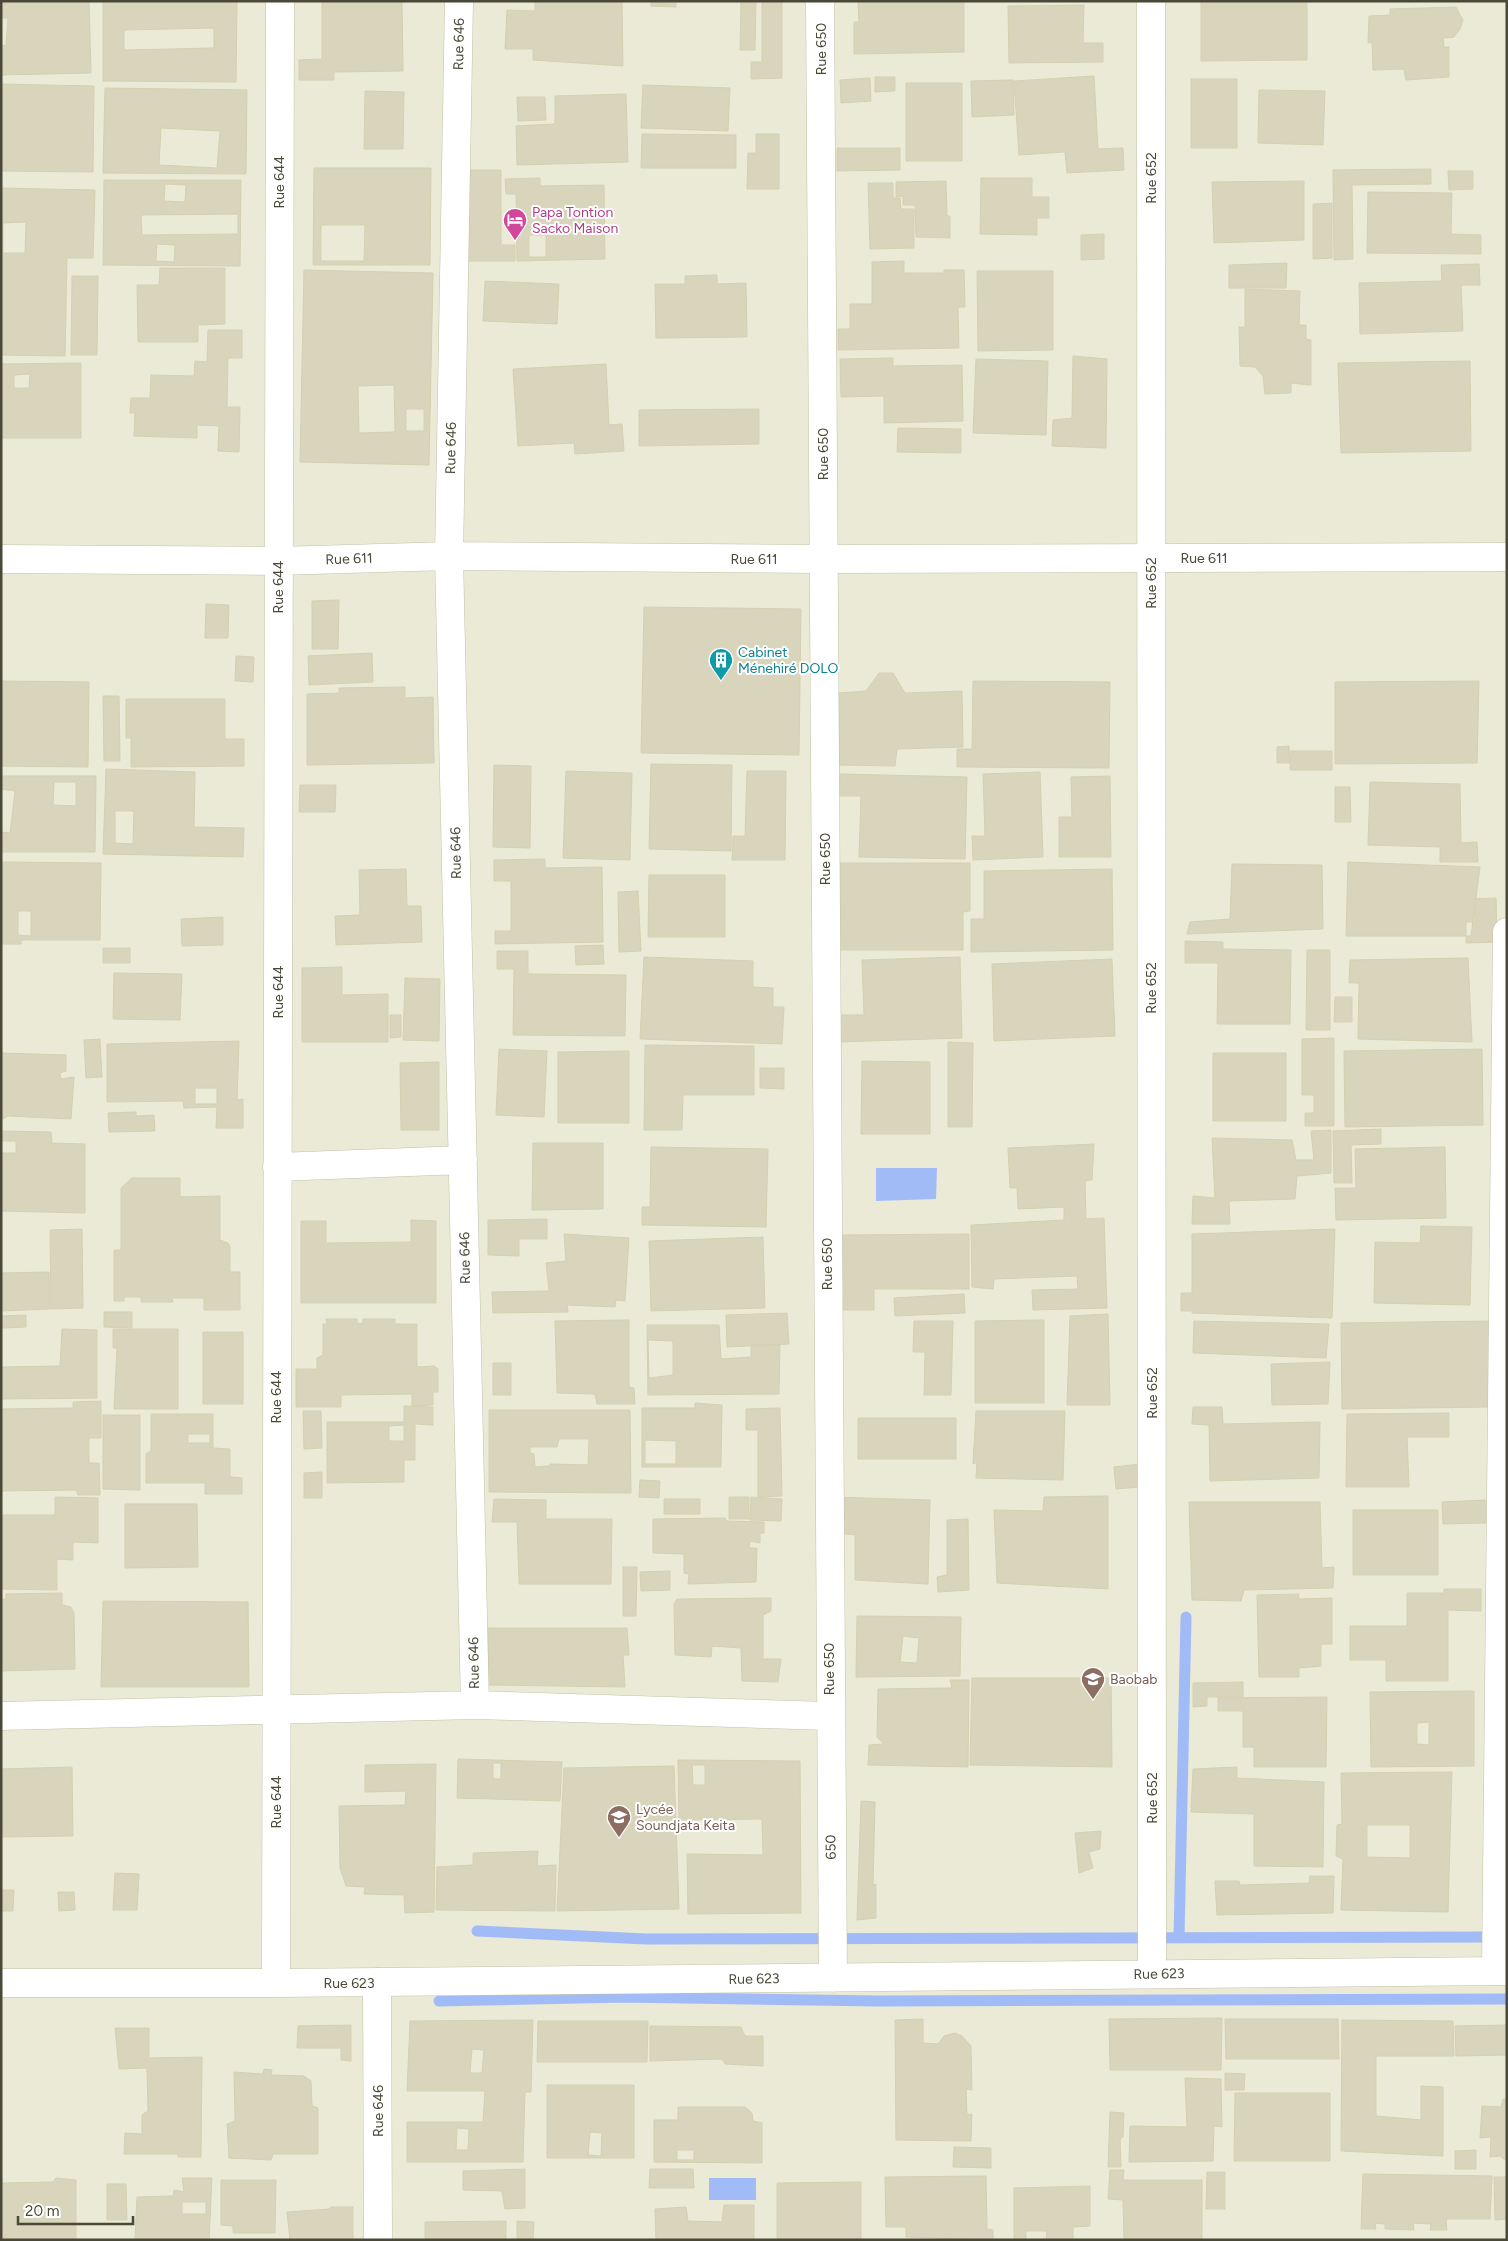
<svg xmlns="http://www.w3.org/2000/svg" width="1508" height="2241" font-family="Figtree,sans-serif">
<rect width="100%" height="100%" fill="#f6f5e9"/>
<!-- residential -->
<path fill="#eaead6" d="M1,1H1507V2240H1Z"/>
<!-- water -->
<path fill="#a1bbf7" d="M876,1168H937L936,1199L876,1201Z
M709,2178H756V2200H709Z"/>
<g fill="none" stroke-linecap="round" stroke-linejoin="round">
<!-- stream -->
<path stroke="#a1bbf7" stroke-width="11" d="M477,1931L646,1939L1498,1937
M1179,1937L1186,1617
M439,2001L624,1997L877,2001L1507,1999"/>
</g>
<!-- building -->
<path fill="#d9d5bd" stroke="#d4d0b0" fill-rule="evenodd" d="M1,1H89L91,73L1,75V45L6,46L8,18H1Z
M103,1H237L236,82L103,81ZM214,28V48L124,50V30Z
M322,1H402L403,71L334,72V80H299V60L322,59Z
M535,1H622L623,66L533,60V49H505L507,10L535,11Z
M651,1H676V7L651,6Z
M741,1H756L755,50H740Z
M762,1H782V78L751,79V62H762Z
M858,1H964V52L854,54V22H859Z
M1201,1H1307V60L1201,61Z
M1084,5L1083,43H1103V62L1009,63L1008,6Z
M1456,7L1463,20L1460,29L1454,37L1443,38L1444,47H1449V77L1406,80L1404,69L1373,70L1372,42L1368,43L1369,16L1390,15V9Z
M1094,76L1098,149L1123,148L1124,170L1067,173L1065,152L1019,155L1014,81Z
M875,77H895V91L875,92Z
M870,78L871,101L841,103L840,80Z
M1191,79H1237V148H1191Z
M1013,80L1014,115L972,117L971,81Z
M906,83H962V161H906Z
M1,84L94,86L93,172L1,171Z
M643,85L730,88L728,131L641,128Z
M105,88L247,90L246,174L103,173ZM161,128L220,131L217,168L159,165Z
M1259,90L1325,91L1323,145L1258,143Z
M365,91L404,92L403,149H364Z
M626,94L628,162L517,165L516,126L555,124V96Z
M517,97H545L546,120L518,121Z
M642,134L736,135V168H641Z
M756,134H779V189H747L748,153H756Z
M837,148H900V170L837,171Z
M314,168H431L430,265H313ZM321,225H365L364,261H321Z
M1431,169V184L1352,185L1353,259L1334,260L1333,170Z
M467,170H501V245H515V261H466Z
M1448,171H1473V189L1449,190Z
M540,178V186L604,185L605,259L517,261L516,194H506L505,179ZM529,235H546V257H529Z
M981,178H1032V197H1049V218H1037V235L980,234Z
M104,180H241L240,266L103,265ZM165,184L186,185L185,202L164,201ZM238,214V234L142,235L141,215ZM157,244L175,245L174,262L156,261Z
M946,181L947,216H950V238L916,237L915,205H903V196L896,197V182Z
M1304,181V240L1214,243L1212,182Z
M868,183H893V198H900L901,209H914V248L870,249Z
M1,188L95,190L93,258H67L65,356L1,355ZM26,222L25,253H3V223Z
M1368,192L1452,193L1451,234L1481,235V254L1367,253Z
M1332,203V258L1313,259V204Z
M1104,234V259L1081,260V235Z
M904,261V273H944V270H964L965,307H958L959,348L838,350V329H850V304H872V262Z
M1287,263L1286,288H1229V265Z
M1479,264L1480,285H1461L1463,331L1360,334L1359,283L1442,281L1441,265Z
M160,268H225V324L198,325V342H138L137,285H159Z
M304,270L433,273L429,465L300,462ZM394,385L395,432L359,433L358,386ZM406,409H424V431H406Z
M977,271H1053V350L978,351Z
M717,275V284L746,283L747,337L656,338L655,284H685V276Z
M72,276H98L97,355H71Z
M485,281L559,284L557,324L483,321Z
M1245,289L1300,291L1299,325H1306V339L1311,340V385L1291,383V393L1265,394L1263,376L1255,367L1240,366L1239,327H1245Z
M208,330H242V358H228L227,407H240L239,452L218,451L219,426L197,425V438L134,436L135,413H130L131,398H150L151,375L194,376L195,361L207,362Z
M1073,356L1107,359L1106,448L1052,446L1053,420L1072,418Z
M893,358V366L962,365L963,421L884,423V396L841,397L840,359Z
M976,359L1048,361L1046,435L973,433Z
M1470,361L1471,451L1341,453L1338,363Z
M81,363V438H1V364ZM30,374L29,388H14V375Z
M606,364L609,425L622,424L624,451L575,454L574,443L518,446L513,369Z
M759,409V444L639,446V410Z
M898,428L961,429V453L897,452Z
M339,600L338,649H312V601Z
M206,604L229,605L228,638H205Z
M644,607L801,609L799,755L641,753Z
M372,653L373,682L309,685L308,656Z
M236,656L254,657L253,682L235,681Z
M879,673H893L905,693L962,691L963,747L897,749L895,766L839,765V693L866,691Z
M1,681L89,682L88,767L1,766Z
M973,681L1110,682L1109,768L957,767V749H972Z
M1479,681L1477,763L1335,764V682Z
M405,687V698L433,697L434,763L307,765V694L339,693V688Z
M103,696H119L120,761H104Z
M126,699H225V739H244V766L131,767V738H126Z
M1289,746L1290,763H1277V747Z
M1291,751H1332V770H1290Z
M651,764L732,765L731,851L649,849Z
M494,765L531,766L530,848L493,847Z
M106,769L195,772L194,827L244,828L243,857L103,854ZM115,811H134L133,844L115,843Z
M566,771L632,773L630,860L563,858Z
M747,771H786L785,860H732L733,836H745Z
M1040,772L1043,857L973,860L972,836H985L983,774Z
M840,774L967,777L965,859L859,857L861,796H839Z
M1,776H96L95,852H1V832L10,833L15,791L1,789ZM54,782H76V806L53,805Z
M1110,776L1111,857H1059V817H1072L1071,777Z
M1370,782L1460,784L1461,843L1477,842L1478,862H1440V847L1368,845Z
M300,785H336L335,812H299Z
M1335,787H1350L1351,822H1335Z
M545,859V868L602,867L603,942L495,944V931H511V881H494V860Z
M1,862L101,863L100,940H21V944H1ZM18,911H31V936L18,935Z
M1348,862L1480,867L1471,936H1346Z
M840,863H970V911L963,912V950H838Z
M1232,864L1322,865L1323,929L1187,934L1190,922L1230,919Z
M406,869L407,906H421L422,942L336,945L335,916L360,915L359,870Z
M1112,869L1113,950L971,952V919H984V871Z
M649,875H725V937H648Z
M638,891L641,951L619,952L618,892Z
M1496,898L1497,942L1466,943V922H1475L1474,899Z
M223,917V945L182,946L181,919Z
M1185,941L1223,942V949L1291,950L1290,1024H1217L1218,963H1185Z
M603,945L604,964L576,965L575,946Z
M103,948H130V963H103Z
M1307,950H1330V1030H1306Z
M497,951H528V974L626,975L625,1036L513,1035L514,969H497Z
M644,957L753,961V987L773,988V1007H784L782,1044L640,1039Z
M960,957L962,1038L838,1042V1015H864L862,960Z
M1468,958L1472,1042L1358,1039L1359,983H1349L1350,960Z
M1112,959L1115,1036L994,1041L992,964Z
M342,967V995L388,994V1042H302V968Z
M114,973L182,974L180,1020L113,1019Z
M405,978L440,979L439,1041L403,1040Z
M1335,997H1352V1022H1334Z
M390,1015H401V1037L390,1038Z
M1334,1038V1126H1305V1113H1314V1095H1302V1039Z
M100,1039L102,1077L86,1078L84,1040Z
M239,1041L237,1100L243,1099V1128H216L217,1107L184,1108L183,1101L107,1102V1044ZM195,1088H217V1104H195Z
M948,1042L973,1043L972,1127H948Z
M645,1045L754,1046V1095H683L682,1130H644Z
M499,1049L547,1051L544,1117L496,1115Z
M1482,1049L1483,1125L1345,1127L1344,1051Z
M629,1051V1123H558V1052Z
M1,1053L66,1055V1071L60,1073L61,1079L74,1077L71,1119L8,1116L1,1120Z
M1213,1053H1286V1121H1213Z
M862,1061L930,1062V1134H861Z
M439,1062V1130H401L400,1063Z
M760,1068H784V1089L760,1088Z
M136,1112V1116L154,1115L155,1131L109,1132L108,1113Z
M1381,1129V1144L1351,1145L1352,1183H1334L1333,1131Z
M1331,1130V1173L1297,1176L1295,1199L1229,1201L1230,1224H1192L1193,1196L1215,1198L1212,1138L1292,1140L1296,1160H1314L1311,1131Z
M1,1131L51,1132L52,1143L85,1144V1213L1,1211V1153H16V1141H1Z
M533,1143H603V1209L532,1210Z
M1094,1144L1092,1180L1085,1181L1086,1219L1104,1218L1107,1308L1033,1310L1032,1290L1078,1289L1077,1276L994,1279L993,1289L972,1287L971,1225L1064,1220V1207L1018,1209L1017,1188H1010L1008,1148Z
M651,1147L768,1149L766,1227L642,1225V1207H650Z
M1445,1147L1446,1218L1336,1220L1335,1188H1356L1355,1149Z
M132,1178H180V1197L220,1196V1240L228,1243L230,1247V1272H240V1310H204V1298H172L173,1302H141V1297H124V1301H114V1250H121V1188Z
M547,1219V1239H519V1256L488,1255V1220Z
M411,1220L436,1221V1303H301V1221H326V1243L411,1242Z
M1421,1226L1472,1227L1470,1305L1374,1303L1375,1242L1420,1243Z
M82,1229L83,1308L51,1309L50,1230Z
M1335,1229L1332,1318L1192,1313V1311H1181V1293H1192V1234Z
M564,1234L629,1238L625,1301L616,1300L615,1307L567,1305L568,1312L493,1313L492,1292L549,1291L546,1263L566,1261Z
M969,1234V1289H874V1310H840V1235Z
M763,1237L765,1308L651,1311L649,1241Z
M49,1272L50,1309L1,1311V1273Z
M964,1294L965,1313L895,1316L894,1298Z
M104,1312H132V1328L104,1327Z
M787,1313L789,1344L727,1347L726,1315Z
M1108,1314L1110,1405H1067L1070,1316Z
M26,1315V1327L2,1328V1316Z
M326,1319H357V1324L363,1323V1319H395V1324H417V1367L434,1366L438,1369V1392H433V1405L412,1406V1394L341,1395V1407H296V1369H317V1358L323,1355V1324H327Z
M629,1320V1387L634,1388L635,1404H597L595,1394L557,1393L555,1321Z
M1044,1320V1403H975V1321Z
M914,1321H953L951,1395H924L925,1352H913Z
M1194,1321L1329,1324L1326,1358L1193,1353Z
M1490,1321V1407L1342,1409L1341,1323Z
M647,1325H719L721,1359L751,1357V1345H780L779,1394L648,1395ZM648,1340L673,1341V1375L649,1378Z
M62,1329L97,1330V1398L1,1399V1367L60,1366Z
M113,1329H178V1409H114L117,1348H113Z
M203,1332H243V1404H203Z
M1330,1362L1328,1404L1272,1405L1271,1364Z
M493,1363H511V1395H493Z
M101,1401V1438H89V1463H99L100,1495H78L76,1490L1,1491V1409L73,1408V1402Z
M695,1403L722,1405L721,1467H642V1408H695ZM645,1440L676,1441V1464H645Z
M404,1406L433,1407V1425L415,1424V1460H404V1482L327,1483V1422H404ZM404,1425V1441H389V1426Z
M1193,1407H1222L1223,1424L1320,1422L1319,1478L1210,1481L1209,1425L1192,1424Z
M780,1408L782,1496L758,1497V1430H746V1409Z
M489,1410H630L631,1493L489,1492ZM559,1439H589L588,1465L550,1464L549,1466L535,1467L534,1454L530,1453V1447H557Z
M303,1411H321L322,1448L304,1449Z
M976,1411H1065L1063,1480L976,1478L977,1462L973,1464Z
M1449,1413V1437H1407L1409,1487H1346L1347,1414Z
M151,1414H213V1448L230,1449V1477L242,1478V1494H205V1483H146V1454L151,1451ZM188,1434H210V1443H188Z
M103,1415H140V1490L103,1489Z
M858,1418H956V1459H858Z
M1148,1463L1150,1486L1116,1489L1114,1467Z
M322,1472V1498H304V1473Z
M640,1480L660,1481L659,1498L639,1497Z
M1108,1496V1589L997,1583L994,1510L1043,1511L1044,1497Z
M55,1497L98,1498V1543L73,1542V1560L57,1559V1590L1,1589V1515H55Z
M729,1497H749V1519H729Z
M751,1497L782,1499L781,1521L750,1520Z
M832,1497L930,1500L928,1584L855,1580V1535L836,1533Z
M494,1499L546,1500V1519H612L611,1584H519L517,1522H492Z
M664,1499H700V1514H664Z
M1485,1500L1486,1523L1443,1524L1442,1502Z
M1189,1502H1320L1322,1568L1334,1567L1333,1588L1244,1590L1241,1601L1192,1600Z
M125,1504H197L198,1567L125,1568Z
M1353,1510H1438V1575H1353Z
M725,1518L726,1521L764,1522V1533H760V1543L750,1541L749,1548H757L756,1582L688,1584L689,1574L684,1573V1554L653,1553V1519Z
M968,1519L969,1590L938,1592L937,1577L947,1575V1520Z
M623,1567H637L636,1616H623Z
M670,1571V1590L641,1591L640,1572Z
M1444,1589H1481V1611L1448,1610V1681H1386V1660H1350V1626H1407V1593H1444Z
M62,1593V1605L71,1607L74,1613L75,1669L1,1671V1599H6V1594Z
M1299,1594L1298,1599L1332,1598V1644H1321V1666L1299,1668V1677H1259L1257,1595Z
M771,1598V1611L763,1615V1659H781L778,1682L742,1681L741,1648L712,1646L711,1657L675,1655L674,1604L677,1599Z
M103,1601L248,1602L249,1687H101Z
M857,1616L961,1617L960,1676L856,1677ZM903,1636L919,1638L917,1663L900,1662Z
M488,1628H627L629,1655H623L625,1687L488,1685Z
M972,1678H1111L1112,1767L970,1765Z
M950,1680H969L968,1767L868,1765L869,1745L884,1744L877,1737L878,1689L952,1688Z
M1243,1682V1697H1207V1706L1193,1707V1683Z
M1474,1691V1766L1371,1767L1370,1692ZM1429,1722V1745L1417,1744V1723Z
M1327,1697L1326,1767H1254V1747H1243V1711H1218V1698Z
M458,1759L562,1762L560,1801L457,1798ZM493,1763H501V1779H493Z
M678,1760L800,1761L801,1913L688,1914L687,1854L763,1855L762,1819L679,1820ZM692,1765H705V1785H693Z
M436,1764L434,1912L405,1913L404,1895L364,1894L365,1887L346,1886L340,1868L339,1806L405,1805L406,1791L365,1792V1765Z
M674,1766L679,1909L557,1911L564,1768Z
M72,1767L73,1836L1,1837V1769Z
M1237,1767V1778L1324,1782L1323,1867L1254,1866V1814L1191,1812L1193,1769Z
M1452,1772L1448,1912L1341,1910L1343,1859L1336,1856L1337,1825L1342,1824L1341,1773ZM1367,1825H1410V1858L1367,1857Z
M861,1801L875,1802L873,1885L876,1884V1918L857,1920Z
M1101,1831L1100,1849L1089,1852L1093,1868L1079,1873L1075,1833Z
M538,1851L537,1866L556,1865L555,1911L436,1910L437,1867L473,1865V1853Z
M115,1873L139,1874L137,1910H113Z
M1310,1876H1334L1333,1913L1217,1915L1215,1881H1239L1240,1885L1309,1883Z
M1,1890H14L13,1911H1Z
M58,1892H74L75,1910L59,1911Z
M1222,2018L1221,2070H1110L1109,2019Z
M923,2019V2043L938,2044L944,2036L955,2033L962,2036L971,2046L972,2090L966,2089L967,2115L972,2114L971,2141L896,2140L895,2020Z
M1225,2019H1338L1339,2059H1226Z
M533,2020L531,2092H525L523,2162H407V2122H483L485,2091H407L410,2021ZM472,2049L484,2050L482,2073H470ZM457,2128L469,2129L468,2150H456Z
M1342,2020L1453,2021L1454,2056H1376V2116L1421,2120V2086L1443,2087V2156L1341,2151Z
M538,2021H648L647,2062H537Z
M351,2025V2061L341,2060V2048H297L298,2026Z
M1507,2025V2055L1456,2056L1455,2026Z
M650,2026L741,2027L745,2036H763V2066L725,2064L722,2059L650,2061Z
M115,2028H149V2058L202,2057L201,2157H178V2154H124L125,2133L142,2134V2115L148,2111L147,2068L119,2069Z
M264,2069L272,2070L271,2075L304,2076L311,2081L312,2106L318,2108V2154H273L271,2160L229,2158L227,2124L235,2121L234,2072L263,2074Z
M1225,2073L1245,2074L1244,2090H1225Z
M1185,2078L1221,2079L1222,2127L1214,2126L1213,2161L1129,2162L1130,2126L1187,2127Z
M547,2085H634V2158H547ZM590,2132L602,2133L601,2156L588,2155Z
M1235,2093H1330V2161H1234Z
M1503,2099H1507V2159H1503L1501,2156L1490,2157L1491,2137L1480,2138L1482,2106L1501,2107Z
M678,2107H745L752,2113L753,2121L762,2123V2163L654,2162V2120H678ZM677,2150H694V2160H677Z
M1110,2112L1124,2113L1123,2137L1120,2139L1121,2167H1108Z
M954,2147L991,2148V2168L953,2167Z
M1476,2150V2169H1455V2151Z
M1,2169L2,2183L53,2182L56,2178L76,2180V2240H1Z
M525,2169V2208L505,2209L502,2191L463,2190V2171Z
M650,2169H693L694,2188H649Z
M1110,2170H1124L1123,2180H1202V2240H1124L1123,2200L1108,2199Z
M1207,2172H1225V2209H1206Z
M1363,2174L1492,2176L1490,2219H1446L1447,2230H1430L1431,2224L1413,2223L1414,2230L1385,2229V2224L1375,2223L1376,2229H1361Z
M986,2176L987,2229L993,2230V2240L906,2237V2227H886L885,2177Z
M1494,2177H1507V2219L1495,2220Z
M182,2178H212L209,2240H135L137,2197L173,2196L174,2190L184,2192ZM182,2202H206V2214H182Z
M221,2180H276L275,2233H233V2226L221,2225Z
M861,2182V2240H777V2183Z
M107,2184H126L127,2220H107Z
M1090,2186V2226L1073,2227V2240H1046L1047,2231H1026V2240H1014V2188Z
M724,2205H754V2240H656L655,2209L686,2207L688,2221L722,2222Z
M331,2207H353V2240H290L287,2212L330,2209Z
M506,2221V2240H425V2222Z
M517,2221L534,2222L533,2240H517Z"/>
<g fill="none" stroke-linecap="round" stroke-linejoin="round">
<!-- minor casing -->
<g stroke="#c2c1aa" stroke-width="29">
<path id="minor" d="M459,1L449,556L475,1705
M820,1L833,1978
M1151,1L1152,1974
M1,559L278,561L449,556L823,559L1507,557
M277,1167L463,1160
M1,1716L475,1705L830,1716
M1496,1971L1507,932
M377,1982L378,2240
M1,1983H276L1507,1971
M276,1983L280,1"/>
</g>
<!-- minor -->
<use href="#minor" stroke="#fff" stroke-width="28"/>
</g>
<!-- icons -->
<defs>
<g id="hotel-pin" transform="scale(1.25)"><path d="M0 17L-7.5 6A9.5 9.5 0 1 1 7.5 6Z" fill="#d1479c" stroke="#fff"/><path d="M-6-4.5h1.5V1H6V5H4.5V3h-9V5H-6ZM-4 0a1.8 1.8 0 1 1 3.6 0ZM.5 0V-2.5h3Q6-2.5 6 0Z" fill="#fff"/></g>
<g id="building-pin" transform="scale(1.25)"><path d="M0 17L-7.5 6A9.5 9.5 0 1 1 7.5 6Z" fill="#0f9aa8" stroke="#fff"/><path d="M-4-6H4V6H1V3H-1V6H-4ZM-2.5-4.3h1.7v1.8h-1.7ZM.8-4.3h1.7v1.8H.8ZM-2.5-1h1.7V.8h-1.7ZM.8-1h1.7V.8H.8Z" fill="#fff"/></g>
<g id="school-pin" transform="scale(1.25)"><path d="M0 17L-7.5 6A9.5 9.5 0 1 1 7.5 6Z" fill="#8d6e63" stroke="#fff"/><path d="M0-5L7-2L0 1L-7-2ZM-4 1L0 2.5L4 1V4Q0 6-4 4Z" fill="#fff"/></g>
</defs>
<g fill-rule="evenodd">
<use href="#hotel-pin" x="515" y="220"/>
<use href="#building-pin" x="721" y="660"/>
<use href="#school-pin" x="1093" y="1679"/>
<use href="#school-pin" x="619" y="1817"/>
</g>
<g text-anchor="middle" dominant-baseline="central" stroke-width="4" stroke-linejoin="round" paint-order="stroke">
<!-- street labels -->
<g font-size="14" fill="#4a4836" stroke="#fff">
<text transform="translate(459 44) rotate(-89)">Rue 646</text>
<text transform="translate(821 49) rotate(-90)">Rue 650</text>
<text transform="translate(1151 178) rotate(-90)">Rue 652</text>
<text transform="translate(279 182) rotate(-90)">Rue 644</text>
<text transform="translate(451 448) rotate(-89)">Rue 646</text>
<text transform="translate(823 454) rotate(-90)">Rue 650</text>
<text x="1204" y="558">Rue 611</text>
<text transform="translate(349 559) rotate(-2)">Rue 611</text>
<text x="754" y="559">Rue 611</text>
<text transform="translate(1151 583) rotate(-90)">Rue 652</text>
<text transform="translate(278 587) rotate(-90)">Rue 644</text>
<text transform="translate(456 853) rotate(-91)">Rue 646</text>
<text transform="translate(825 859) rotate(-90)">Rue 650</text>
<text transform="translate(1151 988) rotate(-90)">Rue 652</text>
<text transform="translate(278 992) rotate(-90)">Rue 644</text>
<text transform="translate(465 1258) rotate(-91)">Rue 646</text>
<text transform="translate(827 1264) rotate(-90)">Rue 650</text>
<text transform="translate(1152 1393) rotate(-90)">Rue 652</text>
<text transform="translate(276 1397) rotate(-90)">Rue 644</text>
<text transform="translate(474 1663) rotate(-91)">Rue 646</text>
<text transform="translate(829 1669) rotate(-90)">Rue 650</text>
<text transform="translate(1152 1798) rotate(-90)">Rue 652</text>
<text transform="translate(276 1802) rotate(-90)">Rue 644</text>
<text transform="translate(831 1847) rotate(-91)">650</text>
<text transform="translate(1159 1974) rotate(-1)">Rue 623</text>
<text transform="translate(754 1979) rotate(-1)">Rue 623</text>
<text x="349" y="1983">Rue 623</text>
<text transform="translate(378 2111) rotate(-90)">Rue 646</text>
</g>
<!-- hotel labels -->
<g font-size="14" fill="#b23c85" stroke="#fff" text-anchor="start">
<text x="532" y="212">Papa Tontion<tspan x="532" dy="16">Sacko Maison</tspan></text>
</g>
<!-- culture labels -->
<g font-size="14" fill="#0d838f" stroke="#fff" text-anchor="start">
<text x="738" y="652">Cabinet<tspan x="738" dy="16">Ménehiré DOLO</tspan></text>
</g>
<!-- education labels -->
<g font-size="14" fill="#785e54" stroke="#fff" text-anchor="start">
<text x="1110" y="1679">Baobab</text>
<text x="636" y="1809">Lycée<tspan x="636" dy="16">Soundjata Keita</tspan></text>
</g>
</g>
<!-- border -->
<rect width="1508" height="2241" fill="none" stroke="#4a4836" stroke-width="5"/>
<!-- scale -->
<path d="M18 2216v8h115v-8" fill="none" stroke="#4a4836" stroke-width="2.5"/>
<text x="25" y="2216" font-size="15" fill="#4a4836" stroke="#ffffff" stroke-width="4" paint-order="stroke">20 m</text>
</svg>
